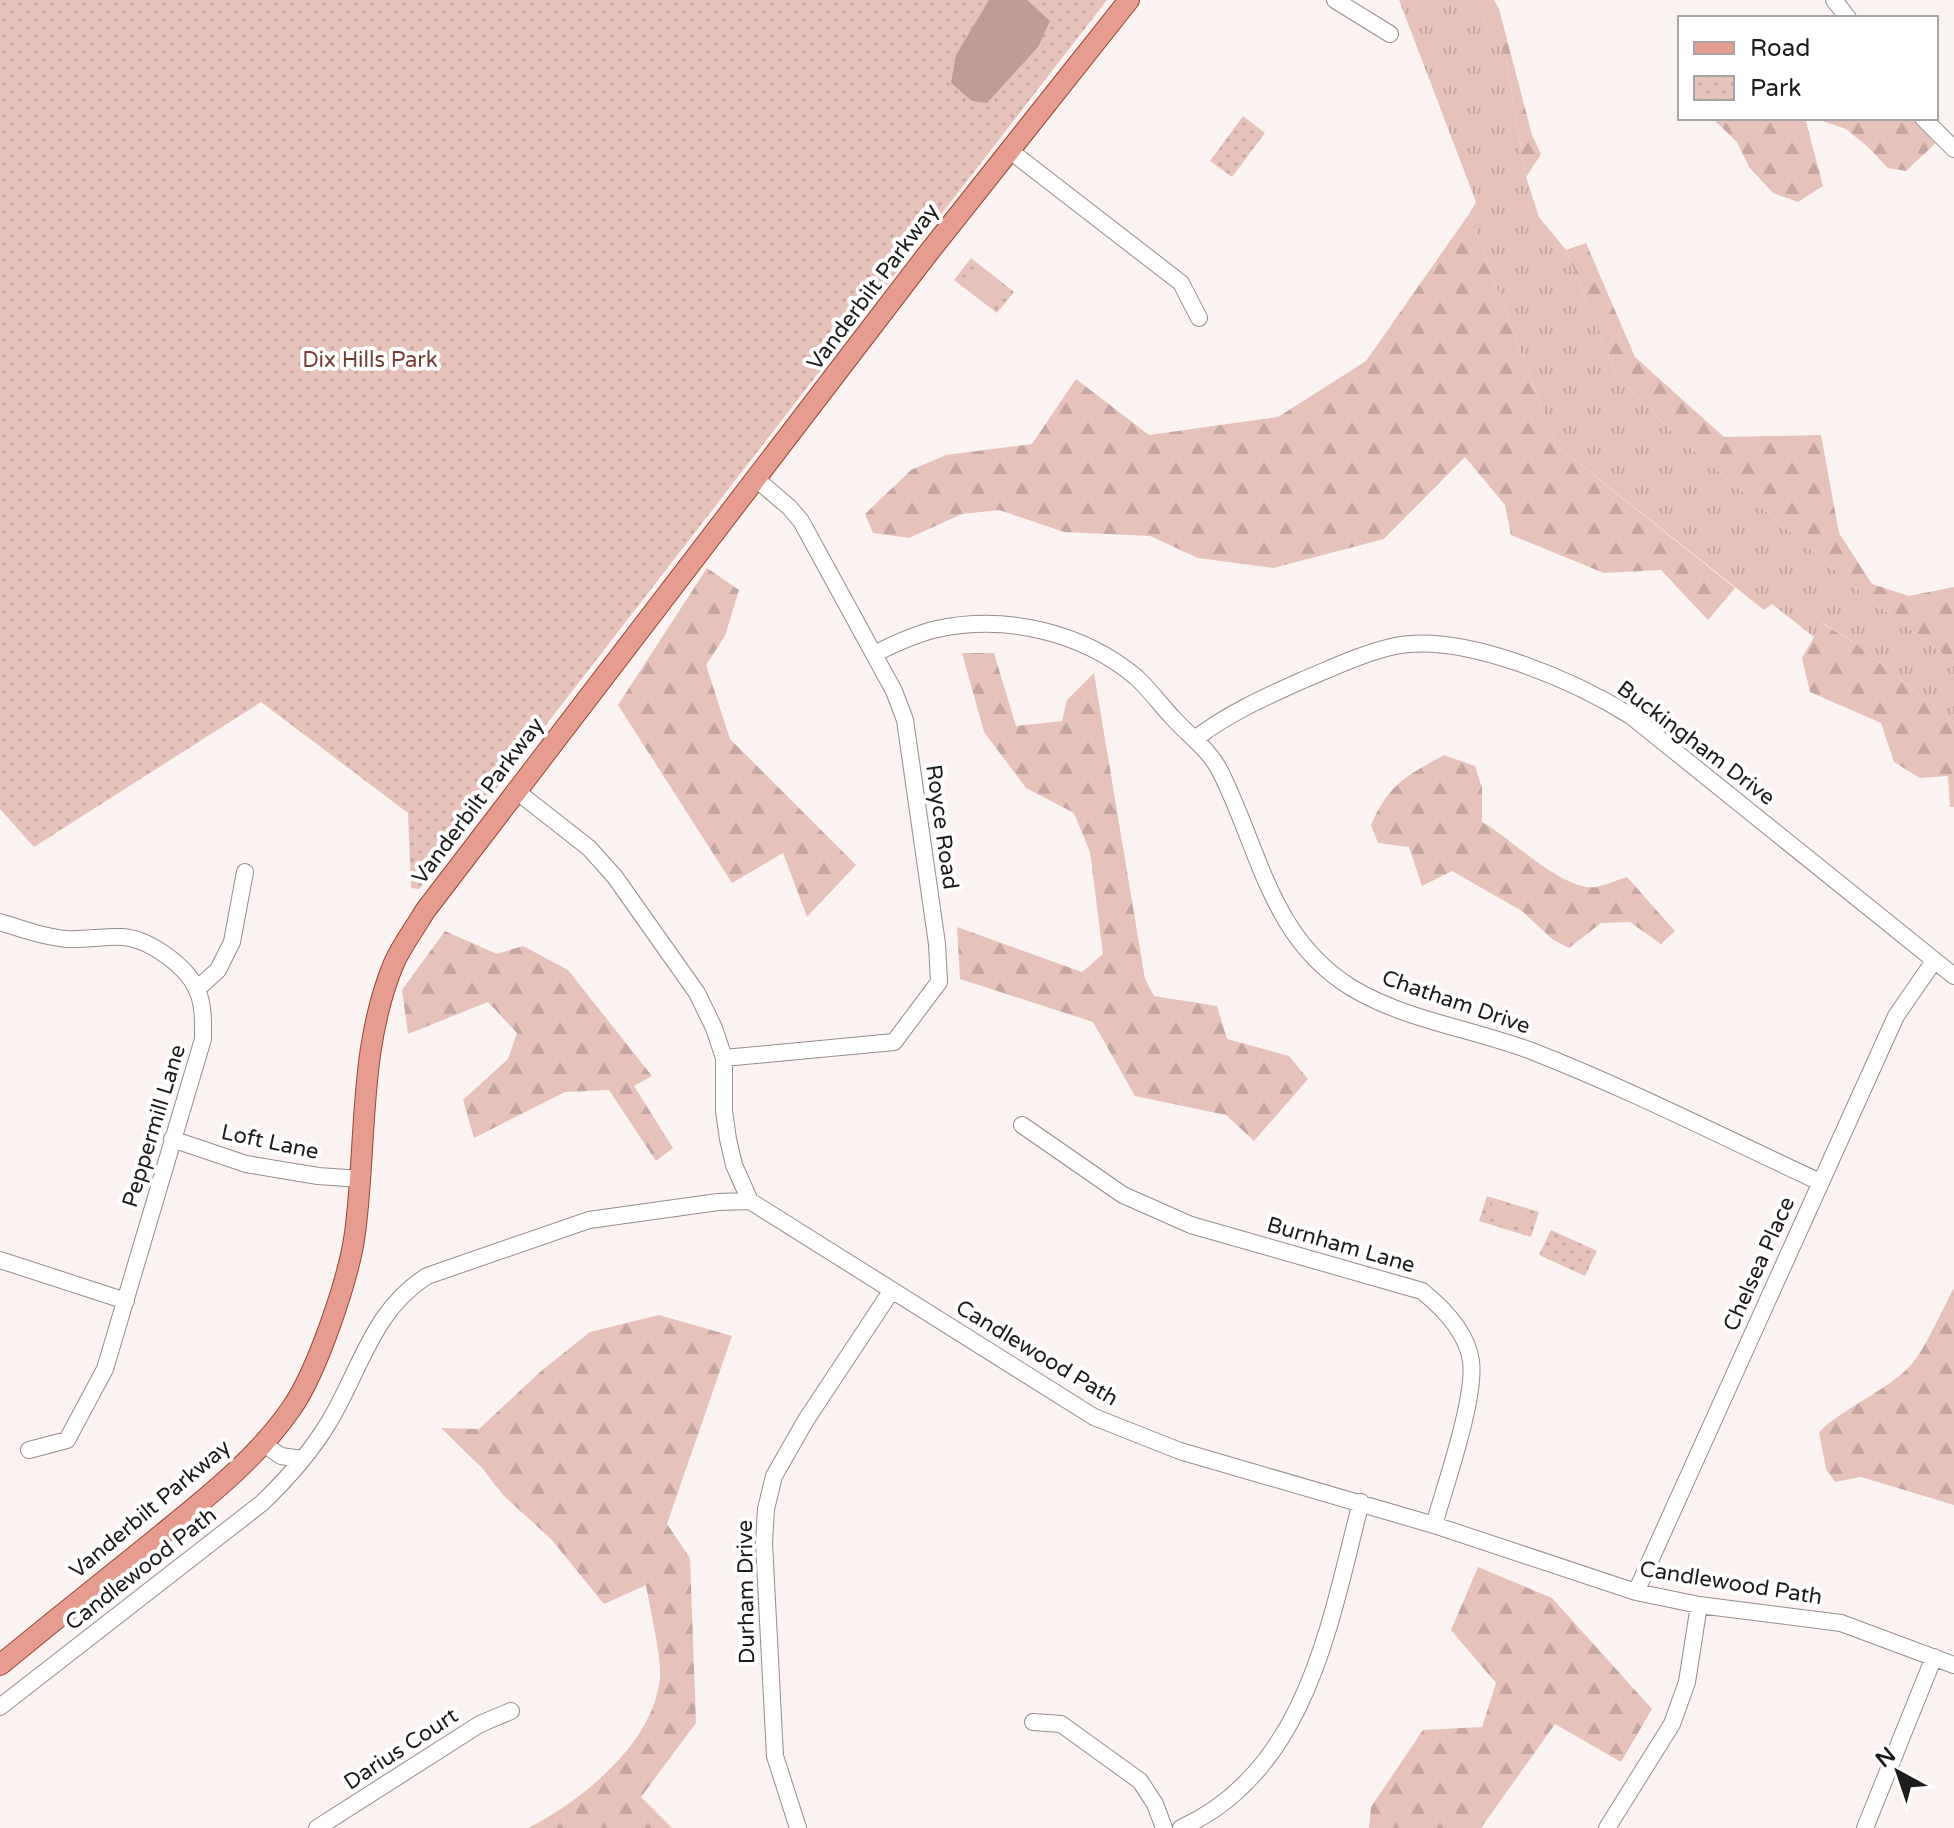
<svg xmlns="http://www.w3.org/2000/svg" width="1954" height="1828" font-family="'Varela Round',sans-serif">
<defs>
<pattern id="grass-tufts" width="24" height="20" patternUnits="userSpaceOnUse" patternTransform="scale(2)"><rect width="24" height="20" fill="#e7c2bb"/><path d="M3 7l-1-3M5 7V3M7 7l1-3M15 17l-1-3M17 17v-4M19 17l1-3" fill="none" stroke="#c6a6a0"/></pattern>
<pattern id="forest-firs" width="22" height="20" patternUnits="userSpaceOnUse" patternTransform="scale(2)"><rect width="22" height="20" fill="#e7c2bb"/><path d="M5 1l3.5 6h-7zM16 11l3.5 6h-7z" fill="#c6a6a0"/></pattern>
<pattern id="park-dots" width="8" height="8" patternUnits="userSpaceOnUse" patternTransform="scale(2)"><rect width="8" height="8" fill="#e7c2bb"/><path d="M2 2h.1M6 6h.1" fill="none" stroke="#c6a6a0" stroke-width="1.8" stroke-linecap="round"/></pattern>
</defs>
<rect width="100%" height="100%" fill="#fbf3f2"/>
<!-- grass -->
<path fill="url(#grass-tufts)" d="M1399,0H1473L1506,58L1526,177L1539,217L1566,250L1616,375L1670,430L1868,598L1954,662V722L1856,644L1823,623L1814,637L1772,604L1764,610L1556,445L1469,214L1476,202Z"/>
<!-- forest -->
<path fill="url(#forest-firs)" d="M1473,0H1494L1499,9L1532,135L1541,154L1526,177L1506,58Z
M1712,118H1805L1823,186L1798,202L1773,193L1749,167L1737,142Z
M1814,118H1916L1937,142L1906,171L1888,168L1869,148L1846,129Z
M1469,214L1556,445L1735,588L1708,620L1661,570L1604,573L1511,535L1505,505L1465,457L1384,539L1273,568L1198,558L1150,536L1064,532L999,510L962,514L909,538L873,533L865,514L911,470L946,455L1032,444L1076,379L1149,435L1278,417L1366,361Z
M1586,243L1635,357L1724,437L1821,435L1839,533L1872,584L1909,596L1954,587V662L1868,598L1670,430L1616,375L1566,250Z
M707,568L739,590L725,636L706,665L730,739L856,865L807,917L783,853L732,883L618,705Z
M1822,623L1856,644L1954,722V807H1950L1948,776L1920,778L1894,762L1881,723L1810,692L1802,658Z
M962,653H994L1016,726L1062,721L1067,700L1094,673L1145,979L1154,996L1217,1006L1227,1039L1289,1056L1308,1079L1254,1141L1226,1115L1135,1096L1093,1022L960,979L957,927L1082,972L1103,954L1090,852L1074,813L1026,788L984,732Z
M1444,755L1475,766L1482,788V822C1512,839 1564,892 1596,887C1606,885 1617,880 1627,877L1675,931L1661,944L1630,922L1601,923L1569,948L1552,939L1522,911L1452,871L1422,886L1409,847L1378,843L1371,825C1389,784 1406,776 1444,755Z
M445,931L497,954L523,946L568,970L652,1076L634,1086L673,1148L656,1161L609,1090L565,1092L474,1138L463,1100L508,1059L517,1033L488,1002L408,1034L402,990Z
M1954,1288V1505L1861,1477L1835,1482L1826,1469L1819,1432C1846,1406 1887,1391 1911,1365C1924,1351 1943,1308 1954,1288Z
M659,1315L732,1336L667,1524L690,1558L696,1723L641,1797L672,1828H528C582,1801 656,1741 660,1676C661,1654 650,1609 646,1585L604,1604L551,1539L503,1495L483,1469L441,1428L479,1429L540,1372L590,1332Z
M1478,1567L1552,1598L1652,1709L1621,1762L1555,1724L1481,1828H1369L1371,1807L1423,1730L1482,1727L1496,1683L1451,1630Z"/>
<!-- park -->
<path fill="url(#park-dots)" d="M0,0H1107L419,889L411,888L408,813L261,702L34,847L0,809Z
M1243,116L1265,133L1232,177L1210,161Z
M971,258L1014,292L997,313L954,280Z
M1487,1196L1539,1212L1531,1237L1479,1221Z
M1551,1230L1597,1251L1585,1276L1539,1255Z"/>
<!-- pitch -->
<path fill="#e7c2bb" d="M975,270L1004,292L993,306L964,284Z
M1493,1202L1529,1212L1524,1229L1488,1218Z"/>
<!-- water -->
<path fill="#c19c94" d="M989,0H1027L1050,21L1038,47L987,103L972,101L951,83L956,55Z"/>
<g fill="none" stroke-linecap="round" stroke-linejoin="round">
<!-- minor casing -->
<g stroke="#948d8c" stroke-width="18">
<path id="minor" d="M1335,0L1390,34
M1834,0L1848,18
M1923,118L1954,149
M1009,150L1181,283L1199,318
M876,653C896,643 915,634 937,629C1005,614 1082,632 1136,677C1149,689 1160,704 1172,717C1188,735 1209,749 1220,771C1260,850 1270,938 1352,988C1407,1021 1475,1029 1534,1052C1631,1090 1725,1138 1820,1182
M1196,738C1229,713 1265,697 1303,680C1332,668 1363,653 1395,646C1463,632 1573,680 1631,716L1954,976
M515,790L589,848L615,877L697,993L714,1028L724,1058V1111L728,1139L734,1165L750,1201
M0,922C22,929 44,937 67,939C85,940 104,936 123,937C149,939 187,966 197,990C204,1005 203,1024 203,1039L105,1369L67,1440L29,1450
M197,989L218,970L232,942L245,872
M724,1058L894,1042L939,982L937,944L905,720L894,691L801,521L789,507L756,479
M1022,1125L1123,1195L1191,1225L1422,1291C1443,1308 1467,1332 1471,1361C1476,1398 1445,1486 1434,1525
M172,1139L246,1164L318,1176L361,1179
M0,1260L126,1301
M264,1444L281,1456L302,1459
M1636,1592L1896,1016L1934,961
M0,1707L262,1503C287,1479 311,1452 329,1422C361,1369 372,1311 427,1276L589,1220L718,1202L750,1201L1094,1417L1180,1451L1434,1525L1636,1592L1699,1605L1841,1623L1954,1665
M1033,1722L1061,1724L1140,1781L1155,1804L1164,1828
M317,1828L480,1724L511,1711
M798,1828L775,1756L764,1543L766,1509L774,1476L806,1420L892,1290
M1181,1828C1307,1771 1330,1622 1361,1502
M1607,1828L1672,1724L1687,1682L1699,1605
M1865,1828L1934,1657"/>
</g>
<!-- major casing -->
<g stroke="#964637" stroke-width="22">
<path id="major" d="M0,1665C50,1624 101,1583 151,1543C201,1502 254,1462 291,1409C317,1372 349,1278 355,1233C367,1143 358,1049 394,963C402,945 415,928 425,911L926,256L1129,0"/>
</g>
<!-- minor -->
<use href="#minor" stroke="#fff" stroke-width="16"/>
<!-- major -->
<use href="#major" stroke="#e69d90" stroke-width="20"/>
</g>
<g text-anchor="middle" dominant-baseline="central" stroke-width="8" stroke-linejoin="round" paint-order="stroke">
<!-- street labels -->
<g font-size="22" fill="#1e1c1b" stroke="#fff">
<text transform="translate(873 287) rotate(-53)">Vanderbilt Parkway</text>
<text transform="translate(1696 743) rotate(37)">Buckingham Drive</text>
<text transform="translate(478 801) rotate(-53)">Vanderbilt Parkway</text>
<text transform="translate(942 827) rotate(82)">Royce Road</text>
<text transform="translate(1456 1002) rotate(19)">Chatham Drive</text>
<text transform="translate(154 1126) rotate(-73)">Peppermill Lane</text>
<text transform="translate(270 1142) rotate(12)">Loft Lane</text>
<text transform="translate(1341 1245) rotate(16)">Burnham Lane</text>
<text transform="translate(1759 1264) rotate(-66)">Chelsea Place</text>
<text transform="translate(1037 1353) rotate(31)">Candlewood Path</text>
<text transform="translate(150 1509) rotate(-40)">Vanderbilt Parkway</text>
<text transform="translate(141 1569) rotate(-38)">Candlewood Path</text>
<text transform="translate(1731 1583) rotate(9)">Candlewood Path</text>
<text transform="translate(746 1592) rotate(-91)">Durham Drive</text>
<text transform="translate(401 1749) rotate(-33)">Darius Court</text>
</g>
<!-- park labels -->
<g font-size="22" fill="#733e34" stroke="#fff">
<text x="370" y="360">Dix Hills Park</text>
</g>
</g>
<!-- legend -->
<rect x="1678" y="16" width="260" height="104" fill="#ffffff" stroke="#a5a4a4" stroke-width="2"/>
<rect x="1694" y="42" width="40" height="12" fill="#e69d90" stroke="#a5a4a4" stroke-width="2"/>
<text x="1750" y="56" font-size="24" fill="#1e1c1b">Road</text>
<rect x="1694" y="76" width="40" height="24" fill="url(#park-dots)" stroke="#a5a4a4" stroke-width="2"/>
<text x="1750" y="96" font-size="24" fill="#1e1c1b">Park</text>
<!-- north arrow -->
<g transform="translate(1898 1772) rotate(320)" stroke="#ffffff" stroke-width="6" paint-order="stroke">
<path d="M0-6L14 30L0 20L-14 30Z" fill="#1e1c1b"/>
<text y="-12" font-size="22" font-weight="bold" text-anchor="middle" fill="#1e1c1b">N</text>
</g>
</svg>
